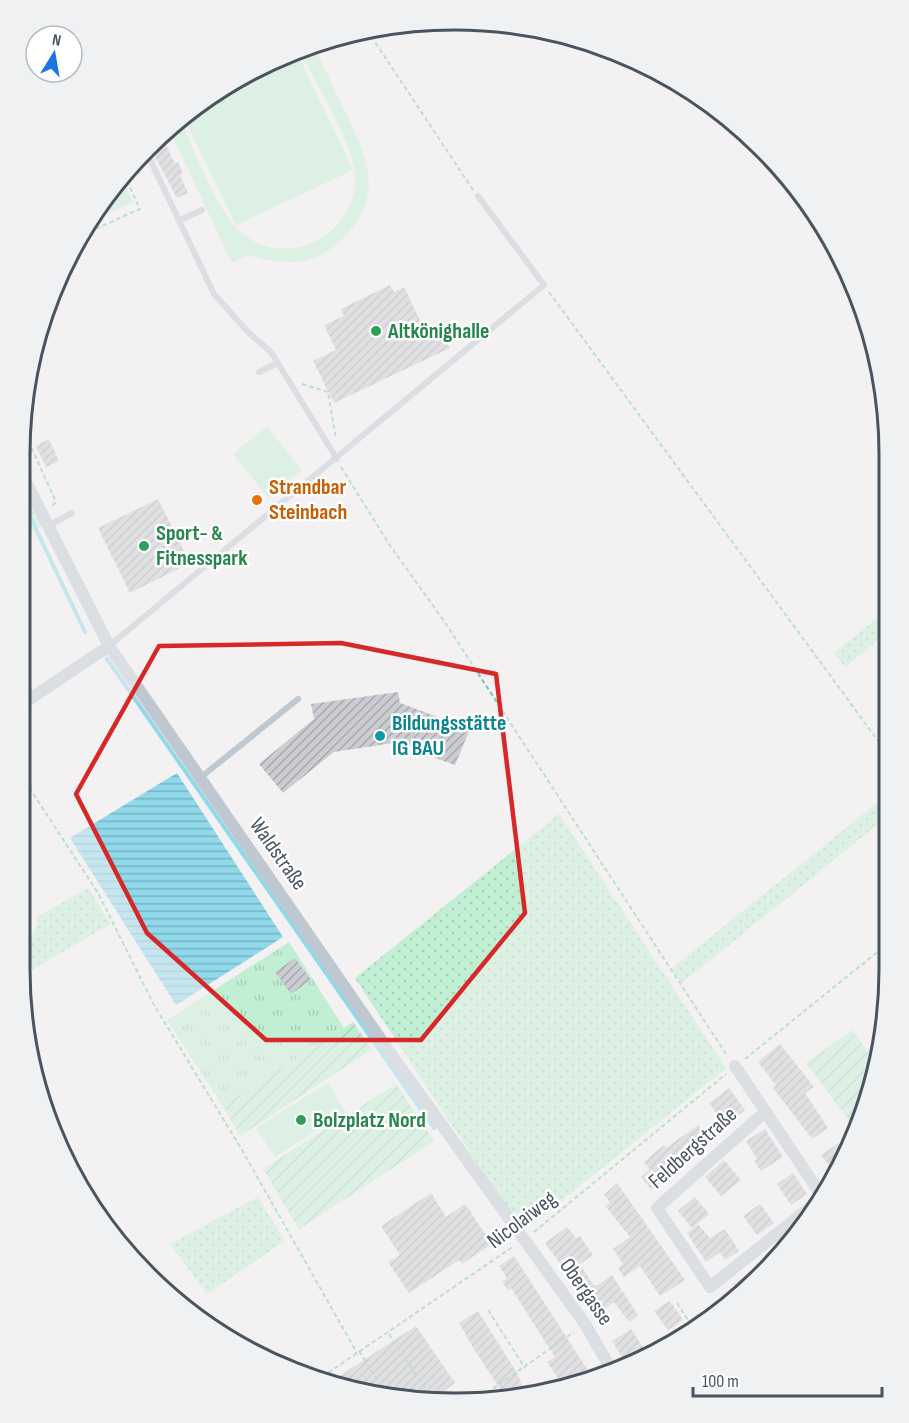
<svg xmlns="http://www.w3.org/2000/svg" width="909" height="1423" font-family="'Sofia Sans Condensed',sans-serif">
<defs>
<pattern id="grass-dots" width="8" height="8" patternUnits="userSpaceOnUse" patternTransform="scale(1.5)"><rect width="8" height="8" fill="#c1efd3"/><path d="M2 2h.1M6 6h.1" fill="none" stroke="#a7cfb8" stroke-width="1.8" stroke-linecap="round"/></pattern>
<pattern id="park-tufts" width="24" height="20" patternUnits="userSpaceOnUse" patternTransform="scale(1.5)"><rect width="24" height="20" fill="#c1efd3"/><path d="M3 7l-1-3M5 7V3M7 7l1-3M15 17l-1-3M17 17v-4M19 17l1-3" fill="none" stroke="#a7cfb8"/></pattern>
<pattern id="garden-furrows" width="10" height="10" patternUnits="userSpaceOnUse" patternTransform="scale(1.5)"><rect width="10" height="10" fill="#c1efd3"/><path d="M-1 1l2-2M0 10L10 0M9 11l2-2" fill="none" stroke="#a7cfb8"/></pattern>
<pattern id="water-rules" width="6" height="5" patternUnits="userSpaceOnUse" patternTransform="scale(1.5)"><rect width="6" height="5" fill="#8fd9eb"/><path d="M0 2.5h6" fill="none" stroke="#77b3c2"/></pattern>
<pattern id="building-hatch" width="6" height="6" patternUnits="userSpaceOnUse" patternTransform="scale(1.5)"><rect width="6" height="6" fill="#cbcdd3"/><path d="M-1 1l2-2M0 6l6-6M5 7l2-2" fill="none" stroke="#a7a9ae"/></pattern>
</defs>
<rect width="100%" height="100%" fill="#f3f1f1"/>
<!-- grass -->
<path fill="url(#grass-dots)" d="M31,504L42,526L22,536L23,509Z
M888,609V632L845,667L834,653Z
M887,795V817L682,983L671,969Z
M559,814L726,1068L534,1223L520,1228L355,978Z
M88,888L111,924L21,976C16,946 38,944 37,917Z
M258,1197L285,1241L207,1294L170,1244Z"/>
<!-- park -->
<path fill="url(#park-tufts)" d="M289,942L344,1028L223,1106L167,1020Z"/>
<!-- garden -->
<path fill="url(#garden-furrows)" d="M353,1022L372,1049L240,1136L223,1106Z
M852,1030L870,1055L880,1048L857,1131L806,1063Z
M396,1084L434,1141L299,1229L263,1169Z"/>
<!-- pitch -->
<path fill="#c1efd3" d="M313,45C324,67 334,89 345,111C369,160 386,201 338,243C312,267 279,265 248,255L232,263L169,129L180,119C194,149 218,215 243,234C292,273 366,228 354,166C347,135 315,81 300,50Z
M296,51L353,170L236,225L183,116L262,65Z
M121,177L133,202L92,221Z
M267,427L302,470L268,497L233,454Z
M328,1083L346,1112L275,1157L256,1128Z"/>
<!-- water -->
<path fill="url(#water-rules)" d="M177,773L283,937L176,1005L70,838Z"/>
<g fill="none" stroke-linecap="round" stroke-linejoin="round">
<!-- stream -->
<path stroke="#8fd9eb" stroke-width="4" d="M23,502L85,632
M107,659L434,1128"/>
</g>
<!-- building -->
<path fill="url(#building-hatch)" d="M162,136L175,164L178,162L183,173L180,175L188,193L177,198L152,151L154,150L152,145Z
M390,285L394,292L404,287L428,337L442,330L450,348L334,403L313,361L336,350L324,325L344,316L341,309Z
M49,439L59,461L46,467L36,446Z
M158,499L190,563L130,593L98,528Z
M398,692L400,703L470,729L455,765L393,743L334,752L283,793L259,764L314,719L311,704Z
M295,958L311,980L291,994L275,972Z
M780,1044L814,1087L805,1093L828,1128L812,1139L773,1088L776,1085L758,1062Z
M729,1088L745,1110L725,1125L709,1103Z
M698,1125L703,1131L707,1128L713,1137L690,1156L692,1158L672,1171L674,1174L651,1190L641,1177L650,1170L644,1162L664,1145L666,1148Z
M765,1129L783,1157L761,1171L754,1161L757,1159L746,1141Z
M839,1143L846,1152L834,1172L821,1155Z
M724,1160L741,1180L721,1196L705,1177Z
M793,1173L807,1194L791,1205L777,1184Z
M617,1183L685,1280L660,1296L640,1266L624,1277L618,1268L623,1264L613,1249L630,1237L605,1206L610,1202L604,1195Z
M431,1193L446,1217L465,1204L492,1244L462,1264L459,1260L409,1293L388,1262L400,1255L381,1226Z
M695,1197L709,1214L692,1228L678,1211Z
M760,1204L774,1223L757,1235L743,1216Z
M698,1224L710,1238L725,1229L739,1251L725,1260L720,1252L706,1262L687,1233Z
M567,1227L576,1238L580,1236L593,1255L580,1264L592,1283L596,1286L612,1275L638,1315L629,1322L614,1302L597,1315L565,1264L562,1266L545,1243Z
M514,1256L591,1375L579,1383L565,1389L547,1362L555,1357L511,1288L508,1290L502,1282L507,1278L499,1266Z
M757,1269L761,1274L738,1293L733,1284Z
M725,1297L729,1302L700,1327L694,1317Z
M670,1301L683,1320L668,1330L654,1311Z
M478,1311L517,1373L525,1393L504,1395L472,1346L459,1323Z
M416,1326L455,1383L444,1391L450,1400L426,1403L329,1383Z
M631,1329L647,1353L625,1362L612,1341Z"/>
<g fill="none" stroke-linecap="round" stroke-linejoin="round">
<!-- path -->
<path stroke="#79cda3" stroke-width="2" stroke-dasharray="4.5 3" stroke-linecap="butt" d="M367,30L473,190
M123,174L143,166
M82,235L140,209L124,175
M549,292L887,753
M302,384L328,392L336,439
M23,425V418
M23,448L32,449L56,502L52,506
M341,467L389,544L444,621L728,1057
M21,775L98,893L153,1003L242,1150L357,1353
M745,1059L886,945
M534,1232L726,1074
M677,1303L695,1331
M488,1310L525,1368
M389,1334L434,1402
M359,1351L387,1395
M331,1373L339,1385
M316,1381L514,1246
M481,1397L574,1332"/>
<!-- service -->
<path stroke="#bfc8d0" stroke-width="6" d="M146,151L214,294L248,332L271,352L337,459
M180,220L202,210
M259,372L278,363
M48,526L72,513
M109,646L544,285L478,196
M200,778L298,699"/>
<!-- minor -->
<path stroke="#bfc8d0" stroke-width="12" d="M23,476L109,646L393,1057L585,1324L611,1369
M21,705L109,646
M735,1066L820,1193
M765,1112L657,1208L710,1287L812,1206"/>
</g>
<!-- marked area -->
<path d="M0 0H909V1423H0ZM341,643L496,674L525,913L421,1040H266L147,933L76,794L159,646Z" fill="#f3f1f1" fill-opacity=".55" fill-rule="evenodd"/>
<path fill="none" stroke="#d62828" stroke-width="4.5" stroke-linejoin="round" d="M341,643L496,674L525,913L421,1040H266L147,933L76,794L159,646Z"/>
<!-- markers -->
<g fill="#2e9e5b" stroke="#fff" stroke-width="2">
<circle cx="376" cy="331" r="6"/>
<circle cx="144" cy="546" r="6"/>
<circle cx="301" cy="1120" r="6"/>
</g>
<circle fill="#e8710a" stroke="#fff" stroke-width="2" cx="257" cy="500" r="6"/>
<circle fill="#0f9aa8" stroke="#fff" stroke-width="2" cx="380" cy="736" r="6"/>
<g text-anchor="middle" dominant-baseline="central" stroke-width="5" stroke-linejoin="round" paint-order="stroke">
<!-- leisure labels -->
<g font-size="22" font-weight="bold" fill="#27864d" stroke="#fff" text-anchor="start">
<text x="388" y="331">Altkönighalle</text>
<text x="156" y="533">Sport- &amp;<tspan x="156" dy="25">Fitnesspark</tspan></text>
<text x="313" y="1120">Bolzplatz Nord</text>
</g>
<!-- food labels -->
<g font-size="22" font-weight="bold" fill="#c56008" stroke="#fff" text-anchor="start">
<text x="269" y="487">Strandbar<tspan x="269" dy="25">Steinbach</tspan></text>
</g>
<!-- culture labels -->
<g font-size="22" font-weight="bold" fill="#0d838f" stroke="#fff" text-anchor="start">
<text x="392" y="723">Bildungsstätte<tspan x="392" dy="25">IG BAU</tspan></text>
</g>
<!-- street labels -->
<g font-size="22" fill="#49545f" stroke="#fff">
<text transform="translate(278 854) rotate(55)">Waldstraße</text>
<text transform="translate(693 1148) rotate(-42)">Feldbergstraße</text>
<text transform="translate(522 1220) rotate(-37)">Nicolaiweg</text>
<text transform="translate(586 1292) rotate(55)">Obergasse</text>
</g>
</g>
<!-- crop -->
<path d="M0 0H909V1423H0ZM454 30H455A424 424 0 0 1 879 454V969A424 424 0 0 1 455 1393H454A424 424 0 0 1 30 969V454A424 424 0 0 1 454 30Z" fill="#f0f1f2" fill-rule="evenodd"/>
<path fill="none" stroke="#49545f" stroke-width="3" d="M454 30H455A424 424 0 0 1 879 454V969A424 424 0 0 1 455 1393H454A424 424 0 0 1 30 969V454A424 424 0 0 1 454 30Z"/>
<!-- north arrow -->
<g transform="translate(54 54) rotate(11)"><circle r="28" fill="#ffffff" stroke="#b6bbbf" stroke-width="1.5"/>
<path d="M0-4.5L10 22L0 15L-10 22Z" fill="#1c74e3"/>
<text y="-9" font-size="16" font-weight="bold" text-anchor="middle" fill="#49545f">N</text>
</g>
<!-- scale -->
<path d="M693 1387v9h189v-9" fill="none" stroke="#49545f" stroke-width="3"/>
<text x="702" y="1387" font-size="18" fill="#49545f" stroke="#ffffff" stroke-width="4.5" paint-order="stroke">100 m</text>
</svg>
